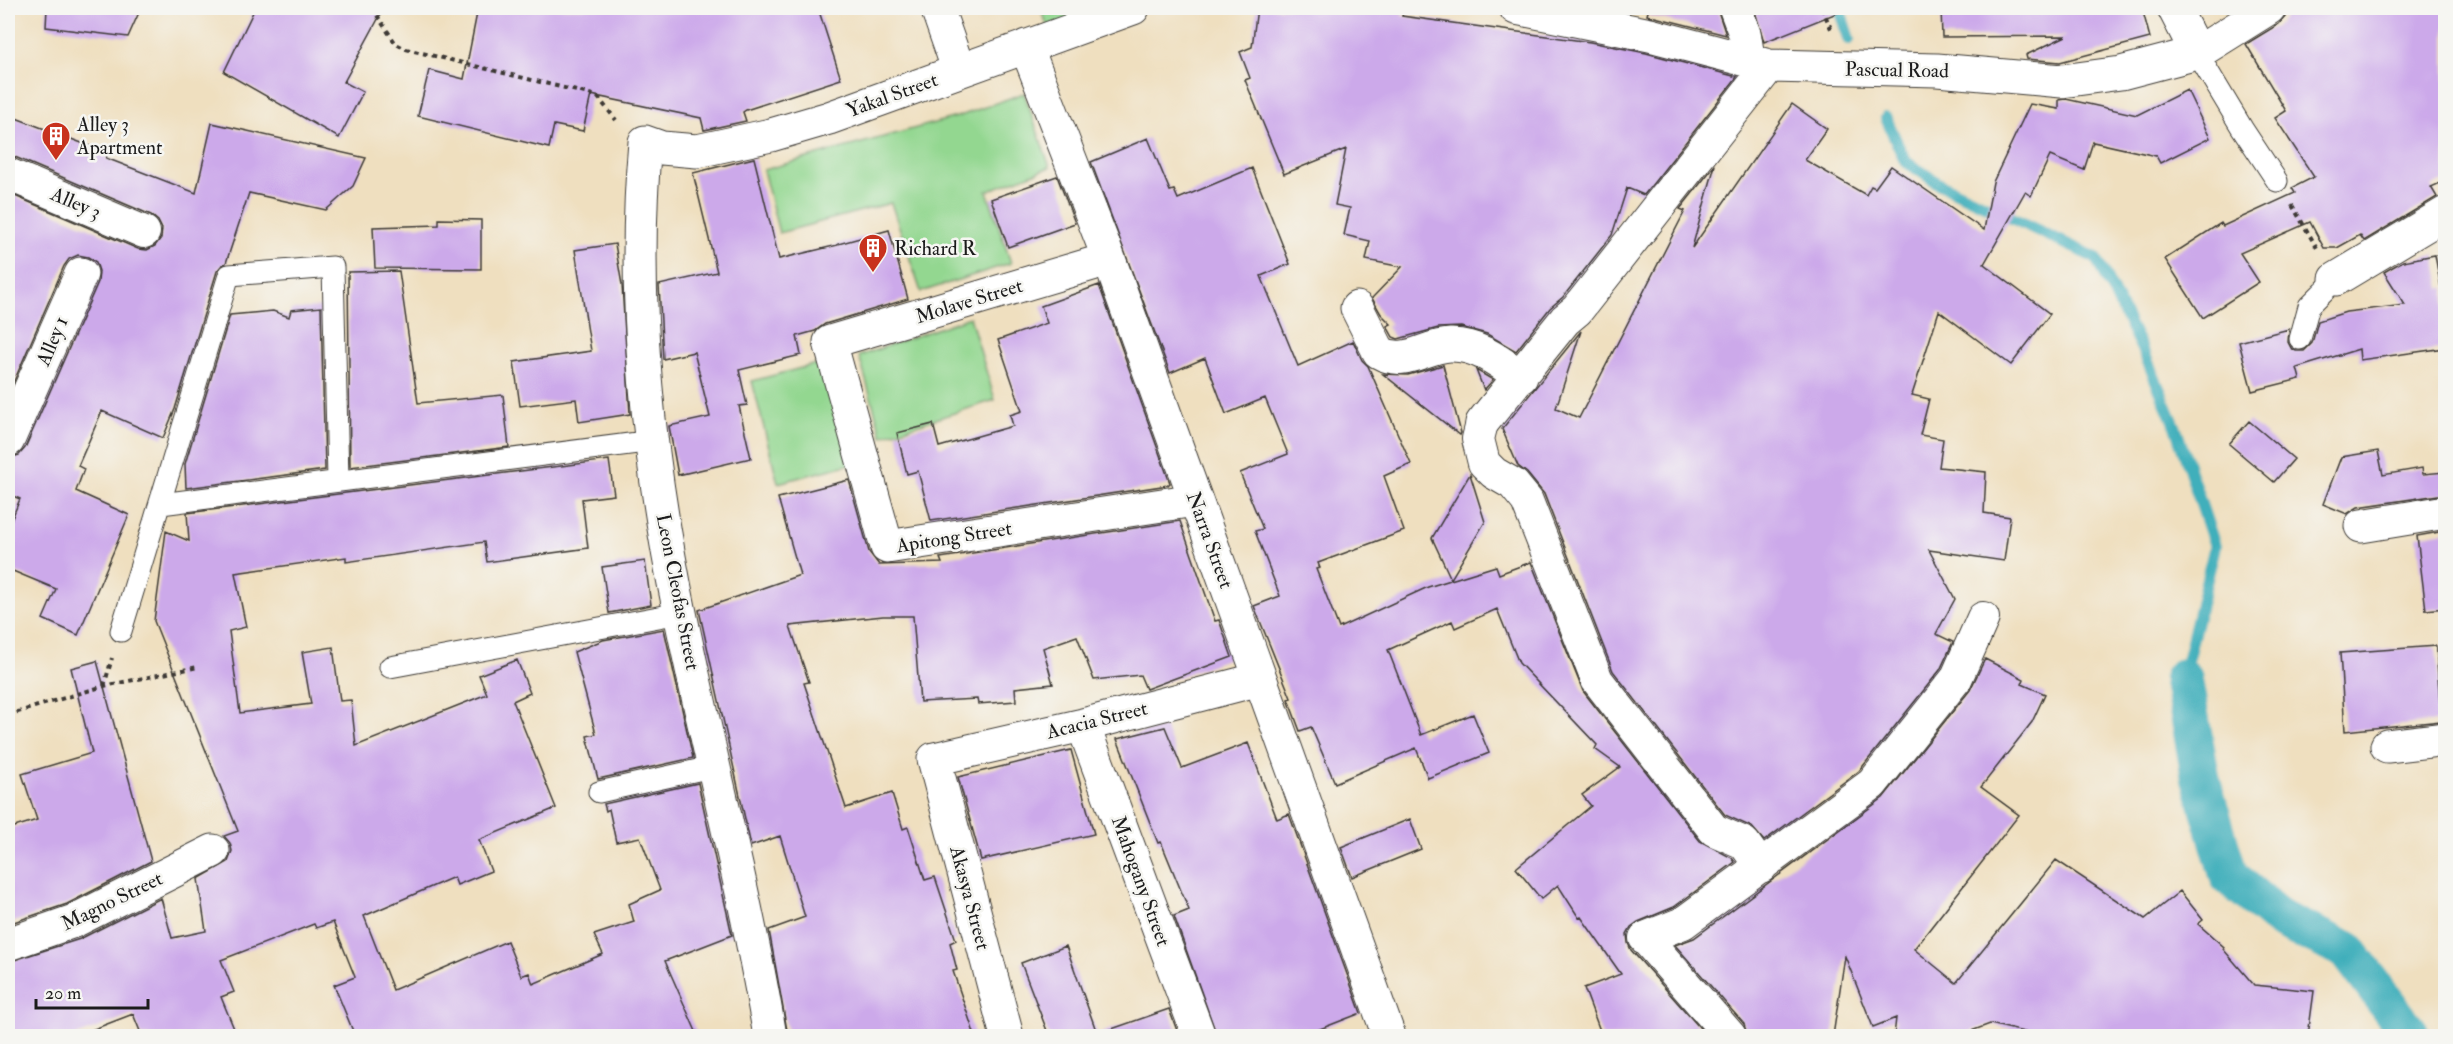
<svg xmlns="http://www.w3.org/2000/svg" width="2453" height="1044" font-family="'IM FELL Double Pica',serif">
<rect width="100%" height="100%" fill="#f6f6f2"/>
<filter id="ink" filterUnits="userSpaceOnUse"><feTurbulence type="fractalNoise" baseFrequency=".0167" numOctaves="2"/><feDisplacementMap in="SourceGraphic" scale="12" xChannelSelector="R" yChannelSelector="G"/><feConvolveMatrix kernelMatrix="1 2 1 2 8 2 1 2 1" color-interpolation-filters="sRGB"/></filter>
<filter id="wash" filterUnits="userSpaceOnUse"><feTurbulence type="fractalNoise" baseFrequency=".008" numOctaves="4" result="noise"/><feDisplacementMap in="SourceGraphic" scale="24" xChannelSelector="R" yChannelSelector="G"/><feGaussianBlur stdDeviation="1.35" result="paint"/><feColorMatrix in="noise" values="0 0 0 0 0 0 0 0 0 0 0 0 0 0 0 0 0 1.4 0 .05"/><feComposite in="paint" operator="in"/></filter>
<g filter="url(#wash)">
<rect width="100%" height="100%" fill="#efdfbf"/>
<!-- green -->
<path fill="#93d790" stroke="#587a56" stroke-width="1.5" d="M1040,8H1099L1049,29Z
M1024,93L1050,167L987,191L1011,263L921,292L891,203L779,233L763,170L960,116Z
M970,317L995,400L882,436L859,356Z
M824,362L851,464L778,483L752,381Z"/>
<g fill="none" stroke-linecap="round" stroke-linejoin="round">
<!-- stream -->
<path stroke="#3fafbb" stroke-width="12" d="M1839,8L1849,39
M1886,118L1905,161L1938,183L2096,258L2145,355L2175,426L2215,546L2183,678"/>
<!-- canal -->
<path stroke="#3fafbb" stroke-width="39" d="M2183,678L2201,780L2229,876L2281,920L2347,950L2411,1036"/>
</g>
<g id="blocks">
<!-- building -->
<path fill="#cca9ea" d="M47,8H141L128,37L46,27Z
M255,8H384L344,82L363,92L339,138L224,72Z
M478,8H818L841,79L746,110L743,112L746,121L704,130L701,118L591,95L583,131L554,125L549,148L418,116L429,70L464,79Z
M1257,8H1372L1403,12L1402,16L1590,42L1646,53L1737,77L1644,195L1627,188L1612,235L1563,297L1550,308L1516,351L1487,334L1461,327L1438,328L1398,339L1393,337L1387,326L1391,324L1381,314L1372,298L1402,267L1366,260L1370,241L1344,235L1350,208L1335,205L1346,149L1284,174L1245,80L1250,78L1240,52L1252,47Z
M1649,8H1717L1726,35L1647,15Z
M1754,8H1847V9L1764,42Z
M1941,8H2142L2150,38L2060,62L2027,59L2026,55L2066,36L1942,37Z
M2288,8H2445V181L2431,187L2437,197L2364,241L2360,235L2337,248H2324L2310,222L2240,253L2259,282L2203,318L2165,259L2221,223L2223,226L2295,193L2292,188L2314,177L2275,118L2286,111L2246,44L2279,24L2285,17Z
M2187,90L2210,138L2160,163L2156,156L2093,142L2084,170L2050,156L2031,196L2025,192L1984,264L2050,314L2011,365L1939,311L1912,395L1929,399L1920,435L1943,439L1939,467L1986,472L1984,513L2010,517L2004,561L1929,550L1955,599L1936,634L1953,642L1940,670L1859,771L1764,841L1752,827L1725,815L1613,671L1544,494L1527,473L1518,466L1502,429L1581,331L1556,408L1579,418L1685,211L1680,209L1715,165L1692,248L1792,104L1827,129L1805,160L1866,195L1871,186L1875,188L1891,166L1984,230L1993,182L2030,104L2059,109V100L2066,99L2137,115Z
M8,115L108,153L106,158L196,193L212,123L366,158L353,186L326,210L249,193L226,263L221,266L217,271L175,409L163,438L102,411L78,466L84,469L76,491L129,515L78,635L43,619L56,589L8,569V528L20,499L8,494V458L19,455L25,448L98,282L99,271L96,262L88,257L78,255L69,259L64,266L8,395V193L138,249L147,250L155,246L161,238L162,229L158,221L151,215L15,157L8,156Z
M1148,138L1170,191L1174,190L1178,199L1252,168L1290,264L1261,276L1298,366L1353,341L1362,360L1368,366L1411,464L1384,476L1404,531L1318,563L1320,568L1316,569L1339,628L1428,587L1496,566L1499,574L1531,562L1583,691L1700,841L1732,858L1735,862L1674,907L1638,922L1631,927L1627,934L1628,943L1631,950L1707,1036H1602L1584,988L1621,974L1581,917L1579,918L1558,885L1541,899L1516,868L1591,806L1582,795L1620,767L1595,749L1597,745L1519,663L1497,609L1455,628L1452,621L1388,650L1421,735L1473,714L1489,753L1428,778L1416,748L1335,783L1311,727L1300,731L1288,699L1291,698L1254,606L1280,596L1255,531L1263,529L1240,473L1288,454L1265,398L1226,414L1205,358L1170,373L1091,162Z
M754,158L779,259L838,245V244L889,230L908,299L825,324L815,331L797,336L801,355L739,370L747,405L739,406L751,458L678,475L669,426L710,417L694,352L663,359L659,285L717,272L693,173Z
M1057,176L1075,223L1008,247L991,199Z
M439,219L481,220V269L375,268L373,227L439,225Z
M615,244L622,285L630,414L579,422L576,399L520,406L514,362L591,351L575,250Z
M2435,255L2441,288H2445V348L2360,360L2359,349L2297,368L2300,379L2252,391L2239,342L2289,329L2288,342L2291,348L2296,351H2304L2312,343L2318,321L2346,312L2405,305L2384,272L2403,261Z
M399,271L418,403L503,395L509,447L350,467L348,272Z
M1099,285L1170,483L1168,485L931,521L918,471L907,474L897,433L933,424L939,447L1013,426L1010,415L1022,411L998,340L1047,323L1041,306Z
M321,307L325,470L186,488L185,464L230,315L273,311L289,317L291,310Z
M1443,365L1461,433L1460,435L1383,374L1408,375Z
M1476,370L1493,380L1484,390Z
M2249,421L2294,459L2274,482L2229,444Z
M2378,451L2383,475L2422,468L2423,474L2445,472V494L2358,507L2347,514L2323,504L2341,457Z
M609,460L614,495L582,499L588,548L487,562L484,542L346,562V557L235,573L246,627L229,631L240,713L311,704L302,652L333,647L340,701L351,700L356,746L487,694L479,675L517,660L530,693L513,701L556,808L479,840L491,871L457,885L454,877L364,916L393,990L507,941L521,976L529,973L533,984L603,954L594,935L634,922L629,904L660,890L640,837L616,842L609,809L606,811L604,804L698,783L732,935L665,961L698,1036H355L334,985L355,977L333,922L316,928L314,924L221,960L234,992L221,997L237,1036H142L133,1014L76,1036H8V962L80,939L161,898L172,938L206,931L198,879L228,862L232,851L230,843L224,836L238,831L154,621L166,531L189,541L187,513Z
M1470,474L1485,522L1451,579L1432,538Z
M849,480L869,552L879,565L942,563L940,558L1180,521L1215,621L1219,620L1232,657L1146,689L1140,675L1094,680L1077,636L1043,648L1053,684L1015,688L1016,701L978,704L977,699L920,702L913,616H883L790,626L809,682L804,683L846,808L892,793L903,829L908,827L925,880L935,877L956,940L950,943L957,970L953,971L975,1036H788L769,930L805,917L780,836L751,846L699,610L800,575L778,498Z
M2445,531V608L2426,610L2417,536Z
M645,561L651,605L609,613L602,567Z
M664,629L693,758L598,779L587,736L596,734L574,652L603,640Z
M2436,646L2441,721L2345,731L2340,653Z
M1985,659L2024,679L2022,684L2045,694L2032,722L1981,787L2019,815L1914,949L1956,983L2056,860L2145,919L2180,891L2203,920L2198,924L2224,947L2223,949L2254,985L2314,991L2308,1036H2041L1990,1024L1958,1036H1894L1896,1018L1873,1027L1845,956L1833,1036H1747L1744,1024L1675,945L1694,938L1883,798L1970,690Z
M97,661L151,861L67,904L8,924V829L37,820L22,774L92,753L71,668Z
M1165,727L1182,768L1248,743L1277,819L1289,814L1361,1013L1302,1036H1217L1174,916L1189,910L1161,842L1158,843L1117,739Z
M1071,750L1094,834L981,860L958,777Z
M1410,819L1421,849L1352,877L1341,847Z
M1066,946L1098,1036H1049L1021,963Z
M1169,1009L1179,1036H1103V1032Z"/>
</g>
</g>
<g filter="url(#ink)">
<use href="#blocks" fill-opacity="0" stroke="#3c3934" stroke-width="1.5"/>
<g fill="none" stroke-linecap="round" stroke-linejoin="round">
<!-- service casing -->
<g stroke="#3c3934" stroke-width="23">
<path id="service" d="M2197,53L2242,128L2277,181
M2300,339L2309,306L2336,279
M161,504L653,441
M121,631L229,275L333,267L338,480
M390,667L680,613
M599,792L716,766"/>
</g>
<!-- pedestrian casing -->
<g stroke="#3c3934" stroke-width="34">
<path id="pedestrian" d="M1735,8L1745,35L1749,61
M8,174L144,232
M1482,423L1478,439L1484,463L1494,473L1513,484L1527,501L1597,680L1714,830L1744,843L1761,867
M1730,1036L1645,938L1683,923L1872,784L1956,679L1983,618"/>
</g>
<!-- minor casing -->
<g stroke="#3c3934" stroke-width="35">
<path id="minor" d="M937,8L959,71
M1516,8L1650,35L1769,66L1937,70L2062,81L2121,73L2197,53L2269,8
M2174,8L2197,53
M1026,46L1109,259L1389,1036
M1109,259L830,342L887,547L1195,500
M2336,279L2446,213
M1357,308L1379,352C1405,367 1424,346 1450,345C1477,344 1500,362 1521,377
M1482,423L1565,320L1577,310L1769,66
M8,440L81,274
M2361,526L2446,512
M1083,725L1199,1036
M2387,746L2446,739
M8,944L74,921L213,851
M770,1036C746,894 709,755 680,613C648,460 631,298 645,142L662,148L697,151L771,135L829,118L1133,8
M1007,1036L934,759L1083,725L1260,679"/>
</g>
<!-- path -->
<path stroke="#3c3934" stroke-width="4" stroke-dasharray="4.5 4.5" stroke-linecap="butt" d="M372,8L396,44L406,49L597,96L616,120
M1822,8L1832,31
M2292,205L2317,248
M104,686L112,658
M8,715L104,686L198,667
M8,892L11,904"/>
<!-- service -->
<use href="#service" stroke="#fff" stroke-width="21"/>
<!-- pedestrian -->
<use href="#pedestrian" stroke="#fff" stroke-width="32"/>
<!-- minor -->
<use href="#minor" stroke="#fff" stroke-width="33"/>
</g>
</g>
<!-- icons -->
<defs>
<g id="building-pin" transform="scale(1.5)"><path d="M0 17L-7.5 6A9.5 9.5 0 1 1 7.5 6Z" fill="#c8321e" stroke="#f6f6f2"/><path d="M-4-6H4V6H1V3H-1V6H-4ZM-2.5-4.3h1.7v1.8h-1.7ZM.8-4.3h1.7v1.8H.8ZM-2.5-1h1.7V.8h-1.7ZM.8-1h1.7V.8H.8Z" fill="#fff"/></g>
</defs>
<g fill-rule="evenodd">
<use href="#building-pin" x="56" y="136"/>
<use href="#building-pin" x="873" y="248"/>
</g>
<g text-anchor="middle" dominant-baseline="central" stroke-width="5" stroke-linejoin="round" paint-order="stroke">
<!-- street labels -->
<g font-size="20" fill="#1c1c1c" stroke="#f6f6f2">
<text transform="translate(1897 70) rotate(1)">Pascual Road</text>
<text transform="translate(892 95) rotate(-20)">Yakal Street</text>
<text transform="translate(76 203) rotate(23)">Alley 3</text>
<text transform="translate(969 301) rotate(-17)">Molave Street</text>
<text transform="translate(52 341) rotate(-67)">Alley 1</text>
<text transform="translate(954 537) rotate(-9)">Apitong Street</text>
<text transform="translate(1210 540) rotate(70)">Narra Street</text>
<text transform="translate(678 592) rotate(79)">Leon Cleofas Street</text>
<text transform="translate(1097 720) rotate(-14)">Acacia Street</text>
<text transform="translate(1141 881) rotate(70)">Mahogany Street</text>
<text transform="translate(970 898) rotate(75)">Akasya Street</text>
<text transform="translate(112 901) rotate(-26)">Magno Street</text>
</g>
<!-- poi labels -->
<g font-size="20" fill="#1c1c1c" stroke="#f6f6f2" text-anchor="start">
<text x="77" y="124">Alley 3<tspan x="77" dy="23">Apartment</tspan></text>
<text x="894" y="248">Richard R</text>
</g>
</g>
<!-- margin -->
<rect width="2453" height="1044" fill="none" stroke="#f6f6f2" stroke-width="30"/>
<!-- scale -->
<path d="M36 999v9h112v-9" fill="none" stroke="#1c1c1c" stroke-width="3"/>
<text x="45" y="999" font-size="18" fill="#1c1c1c" stroke="#f6f6f2" stroke-width="4.5" paint-order="stroke">20 m</text>
</svg>
